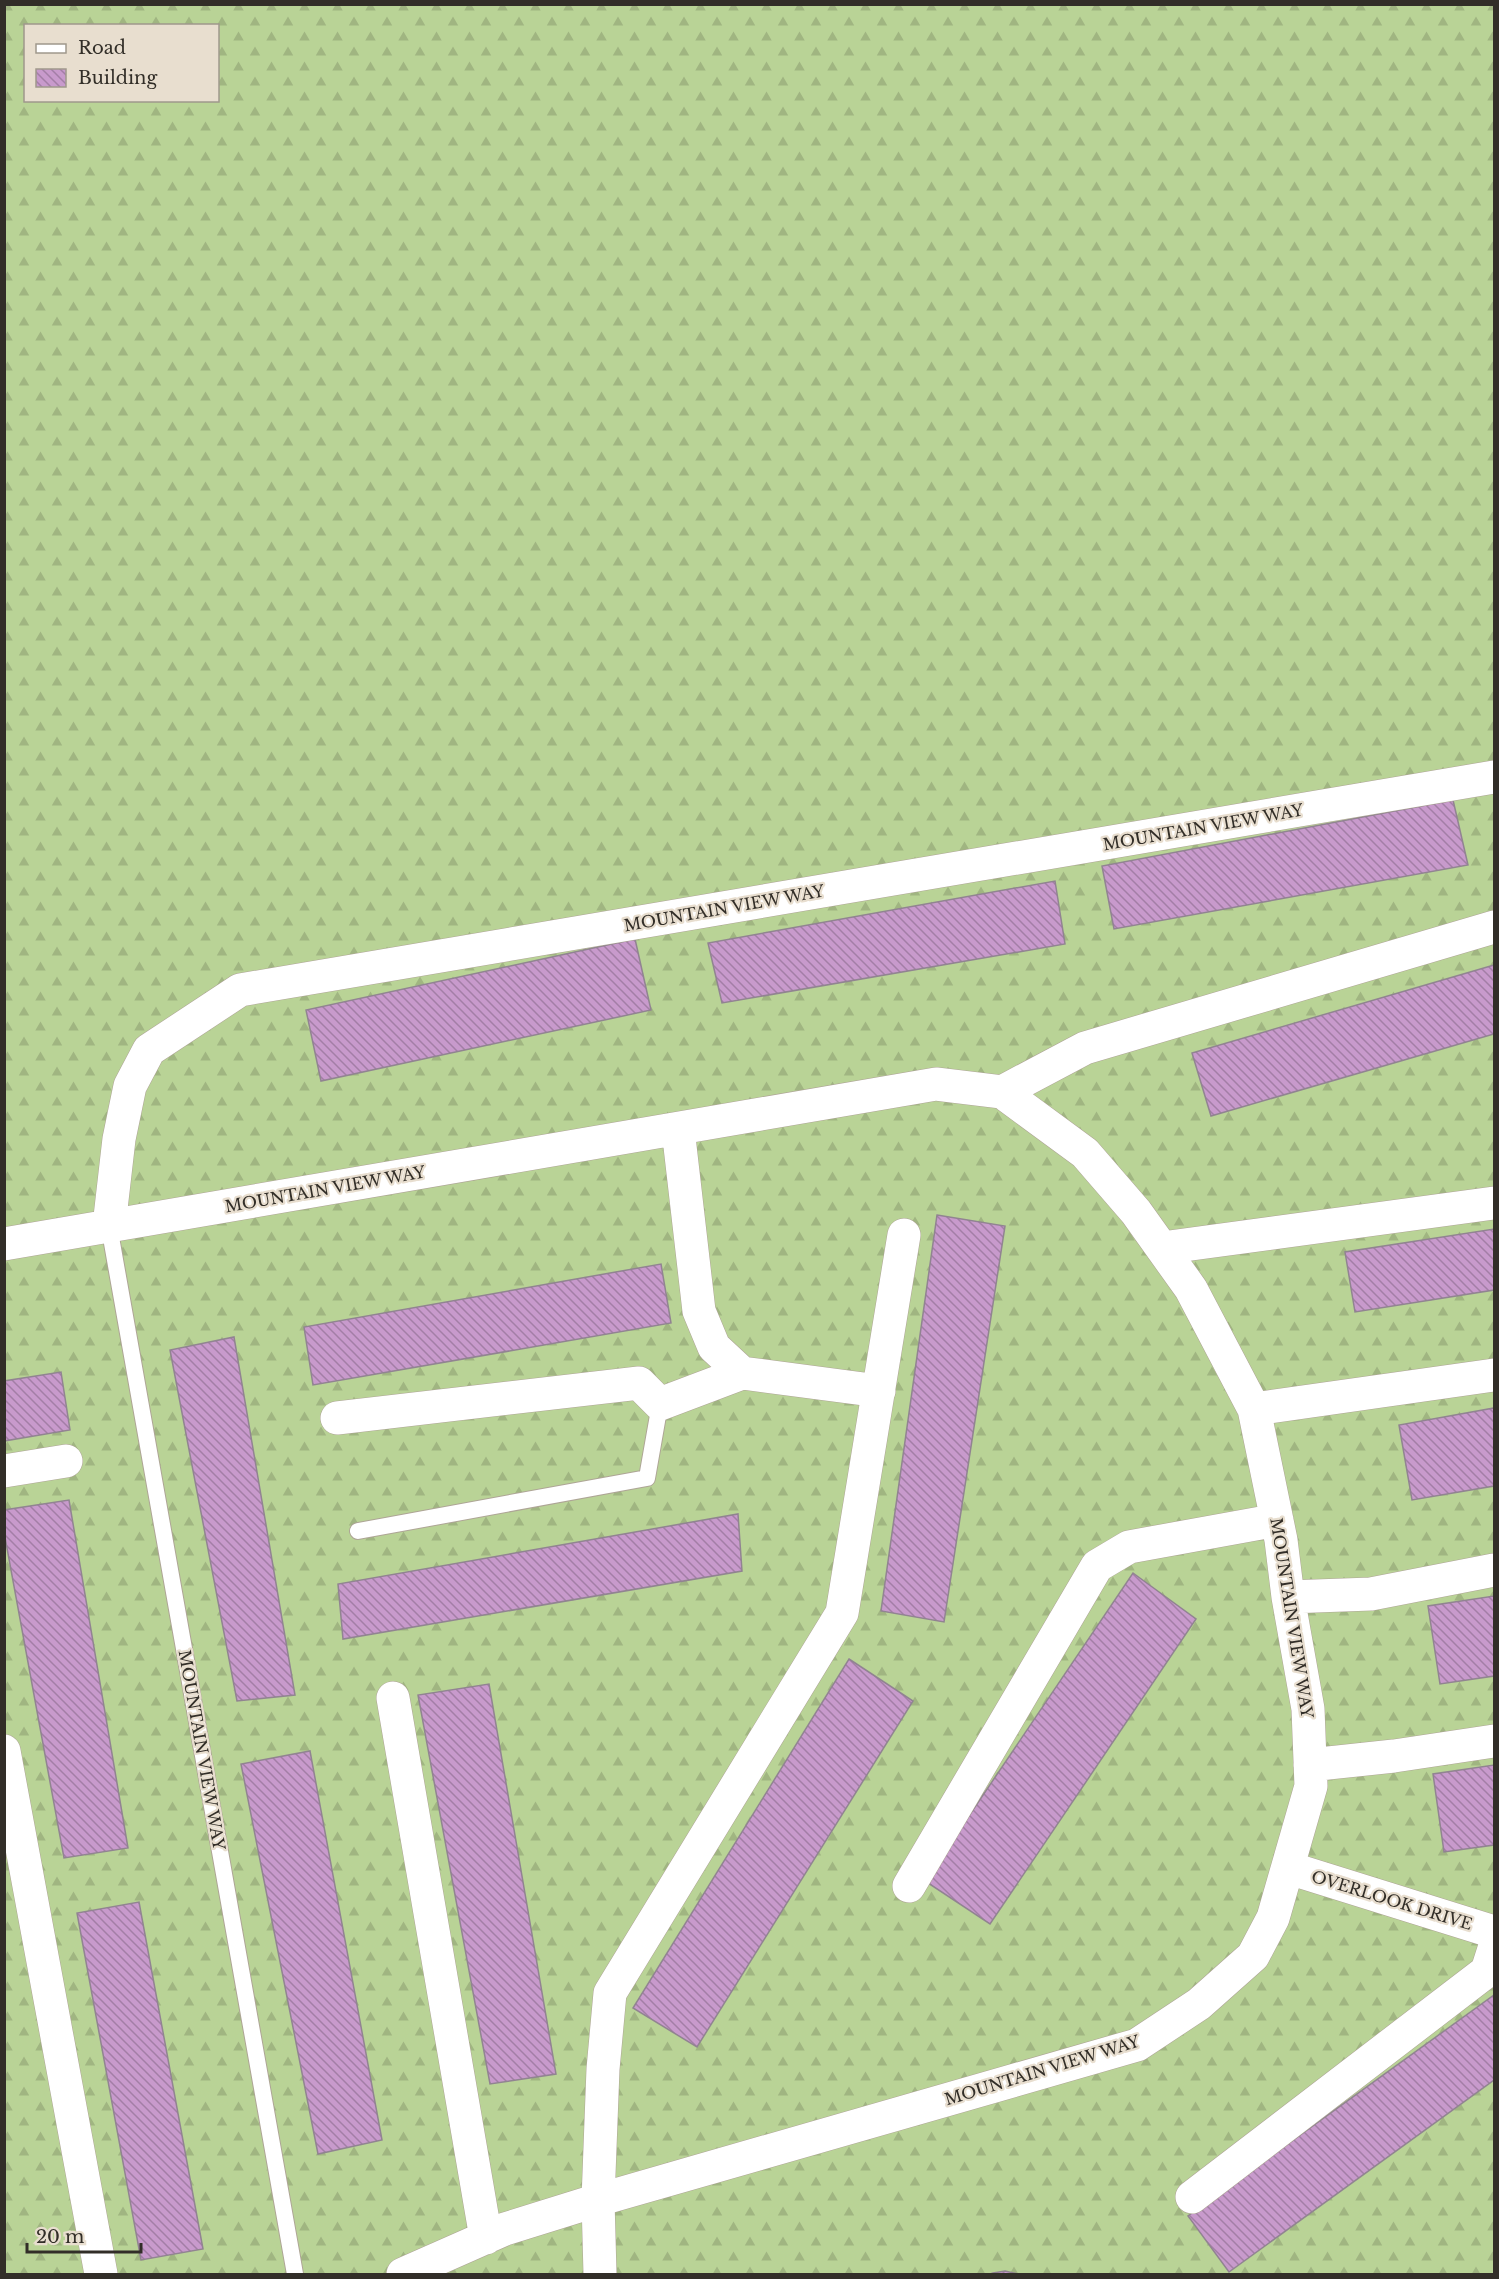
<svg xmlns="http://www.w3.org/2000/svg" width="1499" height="2279" font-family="'Libre Baskerville',serif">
<defs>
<pattern id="forest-firs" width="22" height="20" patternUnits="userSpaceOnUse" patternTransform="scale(1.5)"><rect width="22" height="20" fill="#b9d396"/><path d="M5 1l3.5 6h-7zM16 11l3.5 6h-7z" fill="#a0b581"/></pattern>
<pattern id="building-back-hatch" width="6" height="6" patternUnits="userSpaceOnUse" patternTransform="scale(1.5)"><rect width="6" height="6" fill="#c89acc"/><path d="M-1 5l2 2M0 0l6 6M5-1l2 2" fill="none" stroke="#a37ea6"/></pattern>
</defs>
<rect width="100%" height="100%" fill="#e8decf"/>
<!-- forest -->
<path fill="url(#forest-firs)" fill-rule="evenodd" d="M5,5H1494V2274H5ZM26,26H218V100H26Z"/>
<!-- building -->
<path fill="url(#building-back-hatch)" stroke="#918491" stroke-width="1.5" d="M1453,800L1468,865L1114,929L1102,866Z
M1055,881L1065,944L722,1003L708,943Z
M635,939L651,1010L321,1081L306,1010Z
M1494,965V1034L1211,1116L1192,1053Z
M937,1215L1005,1226L944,1622L881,1611Z
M1494,1229V1290L1355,1312L1345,1252Z
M661,1264L671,1323L313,1385L304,1327Z
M234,1337L295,1695L237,1701L170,1350Z
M61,1372L70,1430L4,1441V1381Z
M1494,1408V1486L1412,1500L1399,1425Z
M69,1500L128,1848L64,1858L4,1532V1510Z
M738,1514L742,1571L343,1639L338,1584Z
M1133,1573L1196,1619L990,1924L925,1881Z
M1494,1596V1676L1440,1684L1428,1606Z
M849,1659L913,1701L697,2047L633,2008Z
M489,1684L556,2074L490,2084L418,1695Z
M310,1751L382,2140L318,2154L241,1764Z
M1494,1765V1845L1444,1852L1433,1774Z
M139,1902L203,2249L141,2260L77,1913Z
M1494,1995V2080L1229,2272L1188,2216Z
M1005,2271L1018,2274H990L993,2273Z"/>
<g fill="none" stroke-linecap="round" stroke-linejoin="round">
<!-- service casing -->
<g stroke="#aea596" stroke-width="18">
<path id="service" d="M109,1226L295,2274
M358,1531L647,1478L660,1404"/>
</g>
<!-- minor casing -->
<g stroke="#aea596" stroke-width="34">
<path id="minor" d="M1002,1092L1085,1048L1494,927
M678,1129L699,1311L714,1347L742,1373
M109,1226L119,1139L130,1086L149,1050L240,990L1494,777
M4,1244L936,1084L1002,1092L1085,1153L1136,1212L1191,1289L1254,1409L1281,1540L1288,1597L1308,1709L1311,1786L1273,1918L1253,1956L1199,2004L1137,2045L598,2200L505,2229L403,2274
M1162,1248L1494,1203
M1254,1409L1494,1375
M337,1418L639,1383L660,1404L742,1373L879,1391
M4,1471L66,1461
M1288,1597L1371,1594L1494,1570
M393,1698L486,2238
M4,1751L101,2274
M1310,1765L1394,1756L1494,1741
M1289,1868L1494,1932
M909,1886L1097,1566L1129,1547L1277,1520
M1192,2197L1487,1971L1494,1949
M600,2274L598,2200L603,2069L610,1993L842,1613L904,1235"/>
</g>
<!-- service -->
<use href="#service" stroke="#fff" stroke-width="16"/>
<!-- minor -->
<use href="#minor" stroke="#fff" stroke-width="33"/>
</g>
<g text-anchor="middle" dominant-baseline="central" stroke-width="4.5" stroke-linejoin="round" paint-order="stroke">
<!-- street labels -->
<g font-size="16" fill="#322e28" stroke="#e8decf">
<text transform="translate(1203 827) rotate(-10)">MOUNTAIN VIEW WAY</text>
<text transform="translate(724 908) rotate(-10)">MOUNTAIN VIEW WAY</text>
<text transform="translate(325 1189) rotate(-10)">MOUNTAIN VIEW WAY</text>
<text transform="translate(1292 1618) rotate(81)">MOUNTAIN VIEW WAY</text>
<text transform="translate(202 1750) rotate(80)">MOUNTAIN VIEW WAY</text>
<text transform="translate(1392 1900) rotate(17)">OVERLOOK DRIVE</text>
<text transform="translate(1042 2070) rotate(-17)">MOUNTAIN VIEW WAY</text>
</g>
</g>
<!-- border -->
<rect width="1499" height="2279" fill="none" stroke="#322e28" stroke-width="12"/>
<!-- legend -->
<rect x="24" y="24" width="195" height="78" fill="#e8decf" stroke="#9f988c" stroke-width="1.5"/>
<rect x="36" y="44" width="30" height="9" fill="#ffffff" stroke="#9f988c" stroke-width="1.5"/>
<text x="78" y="54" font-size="18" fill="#322e28">Road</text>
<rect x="36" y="69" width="30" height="18" fill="url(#building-back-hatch)" stroke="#9f988c" stroke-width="1.5"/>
<text x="78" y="84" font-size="18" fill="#322e28">Building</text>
<!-- scale -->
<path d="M27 2243v9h114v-9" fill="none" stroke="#322e28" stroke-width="3"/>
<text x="36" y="2243" font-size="18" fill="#322e28" stroke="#e8decf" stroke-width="4.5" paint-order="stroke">20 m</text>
</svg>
